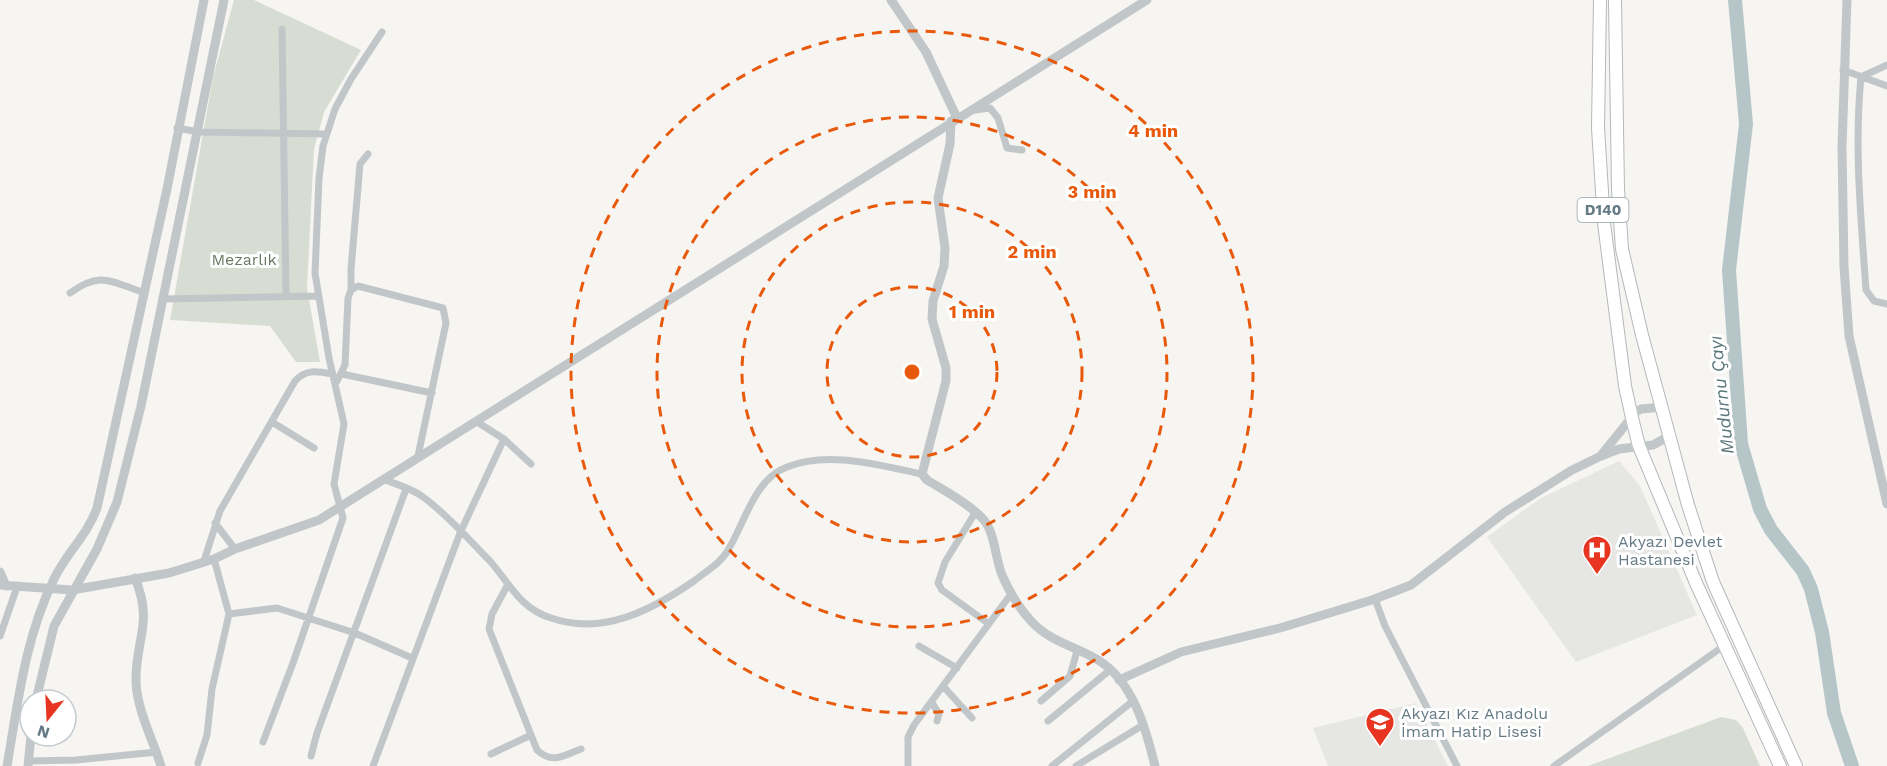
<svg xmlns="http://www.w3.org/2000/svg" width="1887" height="766" font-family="'Work Sans',sans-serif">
<rect width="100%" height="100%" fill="#f6f5f2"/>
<!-- built -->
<path fill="#e6e7e5" d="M1619,461L1640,486L1697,615L1576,662L1487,537L1541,498Z
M1416,703L1448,766H1328L1313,728Z"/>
<!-- green -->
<path fill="#d8ddd3" d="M234,0H254L361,50L324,112L314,149L307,288L320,362H296L270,326L170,320L213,77Z
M1721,717L1736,720L1743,728L1760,766H1588Z"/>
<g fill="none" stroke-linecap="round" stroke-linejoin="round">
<!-- river -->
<path stroke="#b6c5c8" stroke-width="14" d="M1735,0L1746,124L1729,270L1741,444L1760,509L1771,530L1803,571L1811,589L1822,632L1834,713L1852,766"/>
<!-- trunk casing -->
<g stroke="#b4b8bb" stroke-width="14">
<path id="trunk" d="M1600,0L1598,128L1604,223L1625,386L1632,418L1639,446L1696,583L1780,766
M1615,0L1618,189L1622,249L1642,335L1688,505L1713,582L1796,766"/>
</g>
<!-- minor -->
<path stroke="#c1c6c8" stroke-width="7" d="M282,29L286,297
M1887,65L1861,77C1854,148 1861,219 1866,290L1874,301L1887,304
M1843,70L1887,86
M975,110L990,108L998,118L1007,148L1022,150
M177,128L199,132L326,134
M351,290V269L360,164L368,154
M70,293C101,270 111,282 145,293
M162,299L317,296
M342,374L432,393
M336,383L345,365L348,298L351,290L358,286L443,308L446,323L418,456
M272,422L314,448
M477,422L504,439L531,464
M386,480C398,485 413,489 423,497C446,513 469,540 489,560C509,582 519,608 551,618C603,636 652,610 694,581C705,572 721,563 728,550C745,523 754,479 787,467C829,450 881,466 922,474
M975,513L945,562L938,583L942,590L989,624
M215,523L235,549
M204,561L220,511L295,381C306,369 317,371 332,374
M507,586L492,614L489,629L537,750C553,765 564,755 581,749
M1375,599L1385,626L1457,766
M229,614L277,608L355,633L412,658
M0,636L17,587
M919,646L957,668
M943,686L972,718
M1041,701L1070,676L1077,651
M932,703L939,714L937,721
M1048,721L1110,670
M263,742L293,663L343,518L334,484L344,424L329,358L315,273L319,178L323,146L335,109L351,79L382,32
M491,754L531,735
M311,756L317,733L406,489
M29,761L76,760L157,752
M198,763L207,735L212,689L229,614L214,559
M373,766L460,533L504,439
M908,766V737L914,725L1011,594
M1052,766L1133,701
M1076,766L1143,725
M1554,766L1725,645"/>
<!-- tertiary -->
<path stroke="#c1c6c8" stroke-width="9" d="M891,0L926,52L957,118
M1847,0L1842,147L1844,267L1849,336L1887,504
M951,121L950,144L938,198L945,248L944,266L933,301L932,319L946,368V381L922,474L927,480C945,491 968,503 983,519C995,532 995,558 1002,575C1009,591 1019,608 1031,621C1050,642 1075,646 1098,660C1133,681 1146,729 1155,766
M1602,454L1636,412L1641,409L1663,407
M0,572L6,586
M135,578C154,624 135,639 136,682C137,710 153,740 161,766
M0,585L72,590L169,573L214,559L235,549L319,520L1147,0
M1119,680L1181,652L1280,628L1372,600L1411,585L1505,512L1572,470L1601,456L1619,449L1653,445L1671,435
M36,700L54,626L97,549L117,502L141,406L224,0
M7,766C18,702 25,638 54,579C66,553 87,536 97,508L167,189L204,0
M28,766L31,736"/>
<!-- trunk -->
<use href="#trunk" stroke="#fff" stroke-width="12"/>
</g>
<!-- distance rings -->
<g fill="none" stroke="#e8590c" stroke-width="3" stroke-dasharray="10 8">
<circle cx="912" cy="372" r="85"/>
<circle cx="912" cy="372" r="170"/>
<circle cx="912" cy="372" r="255"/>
<circle cx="912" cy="372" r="341"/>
</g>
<!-- icons -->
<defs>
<g id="hospital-pin" transform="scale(1.5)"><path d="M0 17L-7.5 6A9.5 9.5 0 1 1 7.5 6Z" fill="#e73521" stroke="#fff"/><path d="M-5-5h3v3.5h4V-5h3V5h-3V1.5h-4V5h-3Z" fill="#fff"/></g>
<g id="school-pin" transform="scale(1.5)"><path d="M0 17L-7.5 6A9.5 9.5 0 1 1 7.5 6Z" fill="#e73521" stroke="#fff"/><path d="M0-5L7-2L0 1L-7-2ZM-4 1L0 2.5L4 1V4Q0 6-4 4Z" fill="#fff"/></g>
</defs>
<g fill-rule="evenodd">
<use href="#hospital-pin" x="1597" y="550"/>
<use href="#school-pin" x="1380" y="722"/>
</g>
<g text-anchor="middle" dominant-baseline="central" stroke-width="6" stroke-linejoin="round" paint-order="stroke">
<!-- shield labels -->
<rect fill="#fff" stroke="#92a2a9" stroke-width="1.5" x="1577.5" y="198" width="51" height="24" rx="4.5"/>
<g font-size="15" font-weight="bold" fill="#647a84">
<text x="1603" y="210">D140</text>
</g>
<!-- park labels -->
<g font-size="16" fill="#6b7b63" stroke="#fff">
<text x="244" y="259">Mezarlık</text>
</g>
<!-- poi labels -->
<g font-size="16" fill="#647a84" stroke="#fff" text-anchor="start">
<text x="1618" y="541">Akyazı Devlet<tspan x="1618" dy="18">Hastanesi</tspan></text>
<text x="1401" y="713">Akyazı Kız Anadolu<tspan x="1401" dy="18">İmam Hatip Lisesi</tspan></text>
</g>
<!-- water labels -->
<g font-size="18" font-style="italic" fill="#5a767a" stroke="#fff">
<text transform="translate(1721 395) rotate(-96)">Mudurnu Çayı</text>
</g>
</g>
<circle cx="912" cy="372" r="9" fill="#e8590c" stroke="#fff" stroke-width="3"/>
<g font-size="18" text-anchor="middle" font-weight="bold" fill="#e8590c" stroke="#fff" stroke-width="6" stroke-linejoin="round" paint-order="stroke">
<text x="1153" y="137">4 min</text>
<text x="1092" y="198">3 min</text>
<text x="1032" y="258">2 min</text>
<text x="972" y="318">1 min</text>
</g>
<!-- north arrow -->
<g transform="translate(48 718) rotate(198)"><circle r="28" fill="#ffffff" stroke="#c1cace" stroke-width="1.5"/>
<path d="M0-4.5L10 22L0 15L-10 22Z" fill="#e73521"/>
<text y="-9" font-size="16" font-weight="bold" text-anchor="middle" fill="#647a84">N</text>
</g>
</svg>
